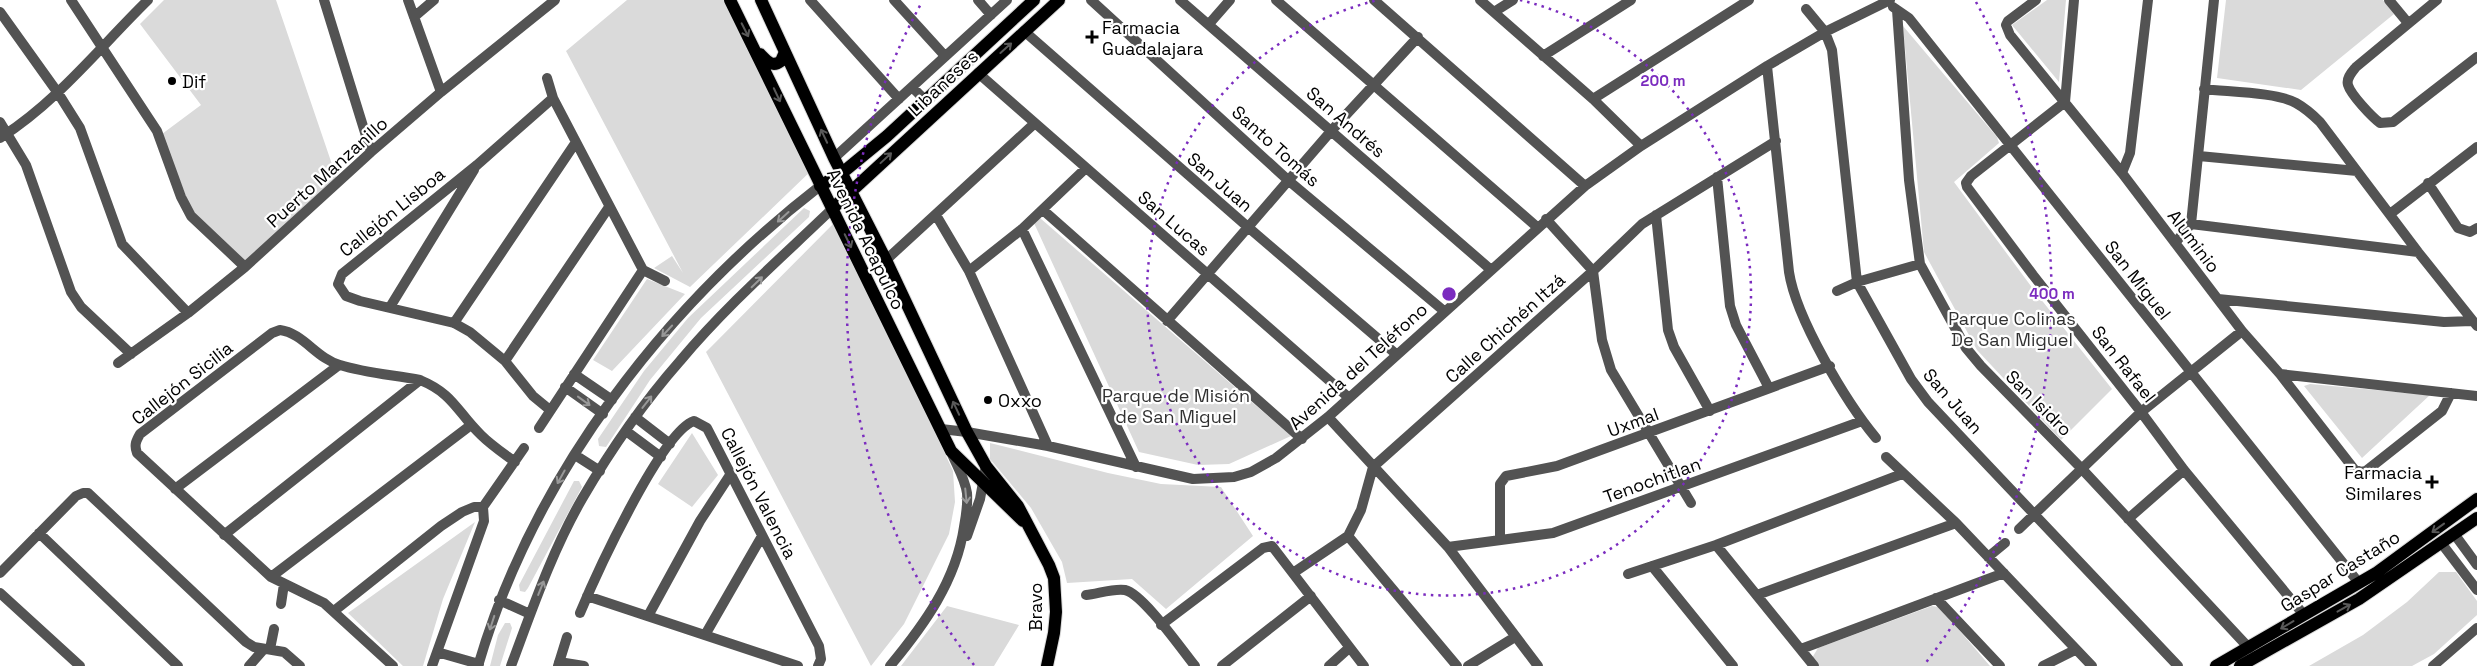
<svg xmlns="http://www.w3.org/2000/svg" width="2477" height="666" font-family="'Space Grotesk',sans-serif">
<rect width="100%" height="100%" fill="#fff"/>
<!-- green -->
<path fill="#dadada" d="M164,0H276L337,179L245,262L194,217L162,134L201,105L140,24Z
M627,0H736L815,167L690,287L654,268L672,256L683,273L566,51Z
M2047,0H2066L2059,82L2012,25Z
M2226,0H2383L2394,14L2301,90L2217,78Z
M1903,26L1997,137L1999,143L1954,182L2036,293L2112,389L2061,440L1977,350L1924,252Z
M804,208L810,211L809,217L701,318L650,380L606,447L599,446L598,439L644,371L688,318Z
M1040,218L1291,436L1229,464L1198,465L1139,452L1034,223Z
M837,220L953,471L955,502L949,534L904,624L871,666L706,352Z
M647,279L685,294L612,371L593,360Z
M2310,384L2430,395L2362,458L2304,386Z
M692,433L718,475L692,507L658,484Z
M990,443L1108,473L1161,484L1221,487L1253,536L1166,609L1132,579L1067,583L1062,562L1031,508L990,459Z
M574,481H579L582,487L528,588L525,592L520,591L519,585Z
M475,522L443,599L423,666H403L348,613Z
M2439,572H2456L2477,601V615L2434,654L2412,666H2309L2363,635L2407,602Z
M947,606L1019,625L994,666H901Z
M1932,606L1938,607L1947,616L1990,666H1818L1812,658L1818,648Z
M505,623H510L512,628L500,666H490L498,635Z"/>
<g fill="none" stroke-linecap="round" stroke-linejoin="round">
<!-- major casing -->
<g stroke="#dbdbdb" stroke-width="14">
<path id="major" d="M730,0L951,451L1023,521
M761,0L834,158L886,260L967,432L986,466L1018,506L1049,565L1054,578L1056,612L1054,633L1047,666
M760,54C767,61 772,68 781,61L785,52
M820,186L842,173L887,136L1034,0
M832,209L1059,0
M2216,666L2376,573L2477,499
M2240,666L2359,599L2477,518"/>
</g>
<!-- minor -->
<path stroke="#535353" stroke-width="10" d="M71,0L157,131L181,197L191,216L245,267
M324,0L371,152
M408,0L441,92
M810,0L899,99
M894,0L945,56
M978,0L991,15
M1091,0L1289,181L1444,311
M1180,0L1490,269
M1276,0L1537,227
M1374,0L1585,186
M1480,0L1593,99L1641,146
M2036,0L2008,21L2006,25L2010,35L2122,173L2242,331L2280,374L2354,469L2361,472L2366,471L2442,411L2451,393
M2074,0L2065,102L1971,176L1966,183L1967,187L2033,275L2141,412L2184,470L2304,615
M2389,0L2408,23
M2437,0L2356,67C2352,72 2346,78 2348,85C2351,95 2372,117 2380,123L2393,122L2477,57
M1893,7L1909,18C2060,205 2208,395 2359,583
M1806,9L1825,32L1832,50L1857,282L1911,379L1928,402L1961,437L2178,666
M1897,10L1909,180L1920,264L1966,348L1981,366L2081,468L2249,648
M0,12L58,93L80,128L122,244L188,313
M1494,12L1513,0
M414,17L434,0
M1209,24L1230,0
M1024,31L1249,228L1396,354
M1543,56L1631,0
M1767,66L1789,272C1796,318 1846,402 1876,438
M978,73L1348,397
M547,78L553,98L643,270
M912,87L925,100
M2204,89C2228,92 2276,92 2296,103C2305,108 2313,115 2320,122L2418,252L2477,326
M1593,99L1749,0
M0,122L26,165L71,292L81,307L131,354
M0,138C57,102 100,47 148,0
M2199,156L2357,171
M834,158L1007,0
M2122,173L2130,153L2148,0
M1717,177L1730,306L1736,325L1769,388
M2428,183L2458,228L2470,232L2477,228
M1043,210L1302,439
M2390,214L2477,147
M936,215L969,271L1048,446
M1656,215L1668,330L1674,347L1710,411
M1546,219L1593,271L1602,340L1611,370L1691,503
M2191,224L2418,252
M1022,229L1136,467
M2175,243L2191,224L2214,0
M886,260L1035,123
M643,270L665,281
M969,271L1022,229L1086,168
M1837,291L1857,282L1920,264
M2218,299L2444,322L2472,321
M390,307L474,170
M1167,321L1332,130L1418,37
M454,323L576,142
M505,361L609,207
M118,363L188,313L245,267L371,152L441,92L555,0
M574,374L612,400
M2280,374L2477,396
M565,387L603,414
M550,410L533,396L505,361L470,332L454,323L360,301L346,296L338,284L342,274L477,165L553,98
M635,417L670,444
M1328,417L1448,547L1538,666
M539,428L643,270
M941,429L967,432L1048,446L1193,479L1234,477L1251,472L1276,458L1328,417L1585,186L1641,146L1767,66L1825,32L1890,0
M626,431L661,457
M575,455L600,471
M1886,457L1956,523L2092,666
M175,489L339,365
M2128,519L2184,470
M2019,529L2141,412L2242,331
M39,533L178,666
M224,535L420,380
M2455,535L2477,565
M967,536L980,499L986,466
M1348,536L1457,666
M1500,540V484L1506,476L1557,466L1830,366
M2442,544L2477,590
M1716,545L1814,666
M1448,547L1553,533L1862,421
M1988,557L2005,543
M1652,566L1733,666
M0,573L76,496L83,493H88L246,642L254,647L284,652L300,666
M1293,573L1348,536L1361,510L1373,467L1593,271L1642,224L1776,141
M1628,574L1716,545L1902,474
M271,577L471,425
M0,593L80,666
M1086,595C1097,594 1114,588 1125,590C1143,594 1182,650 1195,666
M1757,595L1956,523
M587,596L798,666
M1936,598L2000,666
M499,600L530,614
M281,604L284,584
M334,611L441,526L462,512L474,507H483
M580,613C595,577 661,432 694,421L707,428L819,646L821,659L818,666
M648,616L700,521L730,475
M1161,625L1263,548L1272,546L1364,666
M705,635L762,536
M270,649L274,629
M1801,649L2004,573
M437,652L479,664
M559,662L584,666
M249,666L264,649
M393,666L324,603L271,577L137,453C134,445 136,441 140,434L272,333L280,330C303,333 317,359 340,365C365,373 394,375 420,380C454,394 457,412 481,435C491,445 503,453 515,462
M432,666L484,521L483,507L524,448
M478,666C534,475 664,307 820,186
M511,666C532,610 552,551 582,499C610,451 643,403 680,361C726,306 781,258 832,209
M558,666L567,637
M890,666C924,625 956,581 964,527C966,516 968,505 967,493C965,479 957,466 952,454
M1222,666L1311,596
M1329,666L1349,648
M1468,666L1515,637
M2043,666L2075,650
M2433,666L2477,628"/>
<!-- major -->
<use href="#major" stroke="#000" stroke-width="12"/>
</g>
<!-- one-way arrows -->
<defs><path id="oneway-shaft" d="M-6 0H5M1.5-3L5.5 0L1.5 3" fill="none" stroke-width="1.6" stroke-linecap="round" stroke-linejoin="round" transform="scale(1.25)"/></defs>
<g stroke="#595959">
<use href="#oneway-shaft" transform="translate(745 30) rotate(63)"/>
<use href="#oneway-shaft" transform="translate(1006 48) rotate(-42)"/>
<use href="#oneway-shaft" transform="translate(777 95) rotate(65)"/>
<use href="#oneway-shaft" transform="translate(824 136) rotate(-115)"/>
<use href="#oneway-shaft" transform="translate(886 158) rotate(-43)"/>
<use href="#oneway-shaft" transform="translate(848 241) rotate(64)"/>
<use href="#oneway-shaft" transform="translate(956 408) rotate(-115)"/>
<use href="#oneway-shaft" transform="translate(2438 528) rotate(144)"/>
<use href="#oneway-shaft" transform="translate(2344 608) rotate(-29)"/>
<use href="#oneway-shaft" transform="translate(2287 625) rotate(149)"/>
</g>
<g stroke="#989898">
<use href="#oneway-shaft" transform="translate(783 217) rotate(138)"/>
<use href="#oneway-shaft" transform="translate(757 282) rotate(-44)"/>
<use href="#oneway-shaft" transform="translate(667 331) rotate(133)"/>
<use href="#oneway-shaft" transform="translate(584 401) rotate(36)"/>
<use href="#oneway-shaft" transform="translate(647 402) rotate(-52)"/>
<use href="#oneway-shaft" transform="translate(561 477) rotate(119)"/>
<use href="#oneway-shaft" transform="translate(966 496) rotate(84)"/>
<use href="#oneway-shaft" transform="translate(541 588) rotate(-68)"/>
<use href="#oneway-shaft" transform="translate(492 623) rotate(108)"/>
</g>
<!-- distance rings -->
<g fill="none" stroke="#7b2cbf" stroke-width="2.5" stroke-dasharray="2.5 5">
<path d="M1520 0A302 302 0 1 1 1378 0"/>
<path d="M974 665A603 603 0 0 1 922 2M1976 2A603 603 0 0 1 1924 665"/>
</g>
<!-- markers -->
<g fill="#000" stroke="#fff" stroke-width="2">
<path d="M1089.5 29.5h5v5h5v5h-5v5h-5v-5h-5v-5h5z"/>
<circle cx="172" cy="81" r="5"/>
<circle cx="988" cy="400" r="5"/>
<path d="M2429.5 474.5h5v5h5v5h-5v5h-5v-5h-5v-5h5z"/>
</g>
<g text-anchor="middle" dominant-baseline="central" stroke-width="4.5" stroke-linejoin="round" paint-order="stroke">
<!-- poi labels -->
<g font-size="18" fill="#000" stroke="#fff" text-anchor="start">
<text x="1102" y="27">Farmacia<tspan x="1102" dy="21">Guadalajara</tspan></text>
<text x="182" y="81">Dif</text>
<text x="998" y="400">Oxxo</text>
<text x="2422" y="472" text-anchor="end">Farmacia<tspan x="2422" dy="21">Similares</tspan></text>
</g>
<!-- street labels -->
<g font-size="18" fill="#000" stroke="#fff">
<text transform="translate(943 83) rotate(-43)">Libaneses</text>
<text transform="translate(1346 122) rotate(41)">San Andrés</text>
<text transform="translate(1276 146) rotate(42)">Santo Tomás</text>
<text transform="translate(327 172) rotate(-42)">Puerto Manzanillo</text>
<text transform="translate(1220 182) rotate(41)">San Juan</text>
<text transform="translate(392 212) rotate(-39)">Callejón Lisboa</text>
<text transform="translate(1174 223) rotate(41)">San Lucas</text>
<text transform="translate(866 239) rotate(64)">Avenida Acapulco</text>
<text transform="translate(2194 241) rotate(53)">Aluminio</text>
<text transform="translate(2138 280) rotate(52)">San Miguel</text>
<text transform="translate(1505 328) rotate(-42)">Calle Chichén Itzá</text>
<text transform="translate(2124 364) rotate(52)">San Rafael</text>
<text transform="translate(1358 366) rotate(-42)">Avenida del Teléfono</text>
<text transform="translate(182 383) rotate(-38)">Callejón Sicilia</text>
<text transform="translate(1953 401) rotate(49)">San Juan</text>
<text transform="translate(2039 403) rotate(45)">San Isidro</text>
<text transform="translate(1633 422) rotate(-20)">Uxmal</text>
<text transform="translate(1652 480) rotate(-20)">Tenochitlan</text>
<text transform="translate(759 493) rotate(63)">Callejón Valencia</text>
<text transform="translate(2340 571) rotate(-32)">Gaspar Castaño</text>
<text transform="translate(1035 607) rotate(-90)">Bravo</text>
</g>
<!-- park labels -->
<g font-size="18" fill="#313131" stroke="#fff">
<text x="2012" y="318">Parque Colinas<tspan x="2012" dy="21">De San Miguel</tspan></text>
<text x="1176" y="395">Parque de Misión<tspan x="1176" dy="21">de San Miguel</tspan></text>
</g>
</g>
<circle cx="1449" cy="294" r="8" fill="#7b2cbf" stroke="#fff" stroke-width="2.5"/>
<g font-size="15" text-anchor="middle" font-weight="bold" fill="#7b2cbf" stroke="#fff" stroke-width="4.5" stroke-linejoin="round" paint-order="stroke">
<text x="1663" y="86">200 m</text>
<text x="2052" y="299">400 m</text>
</g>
</svg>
